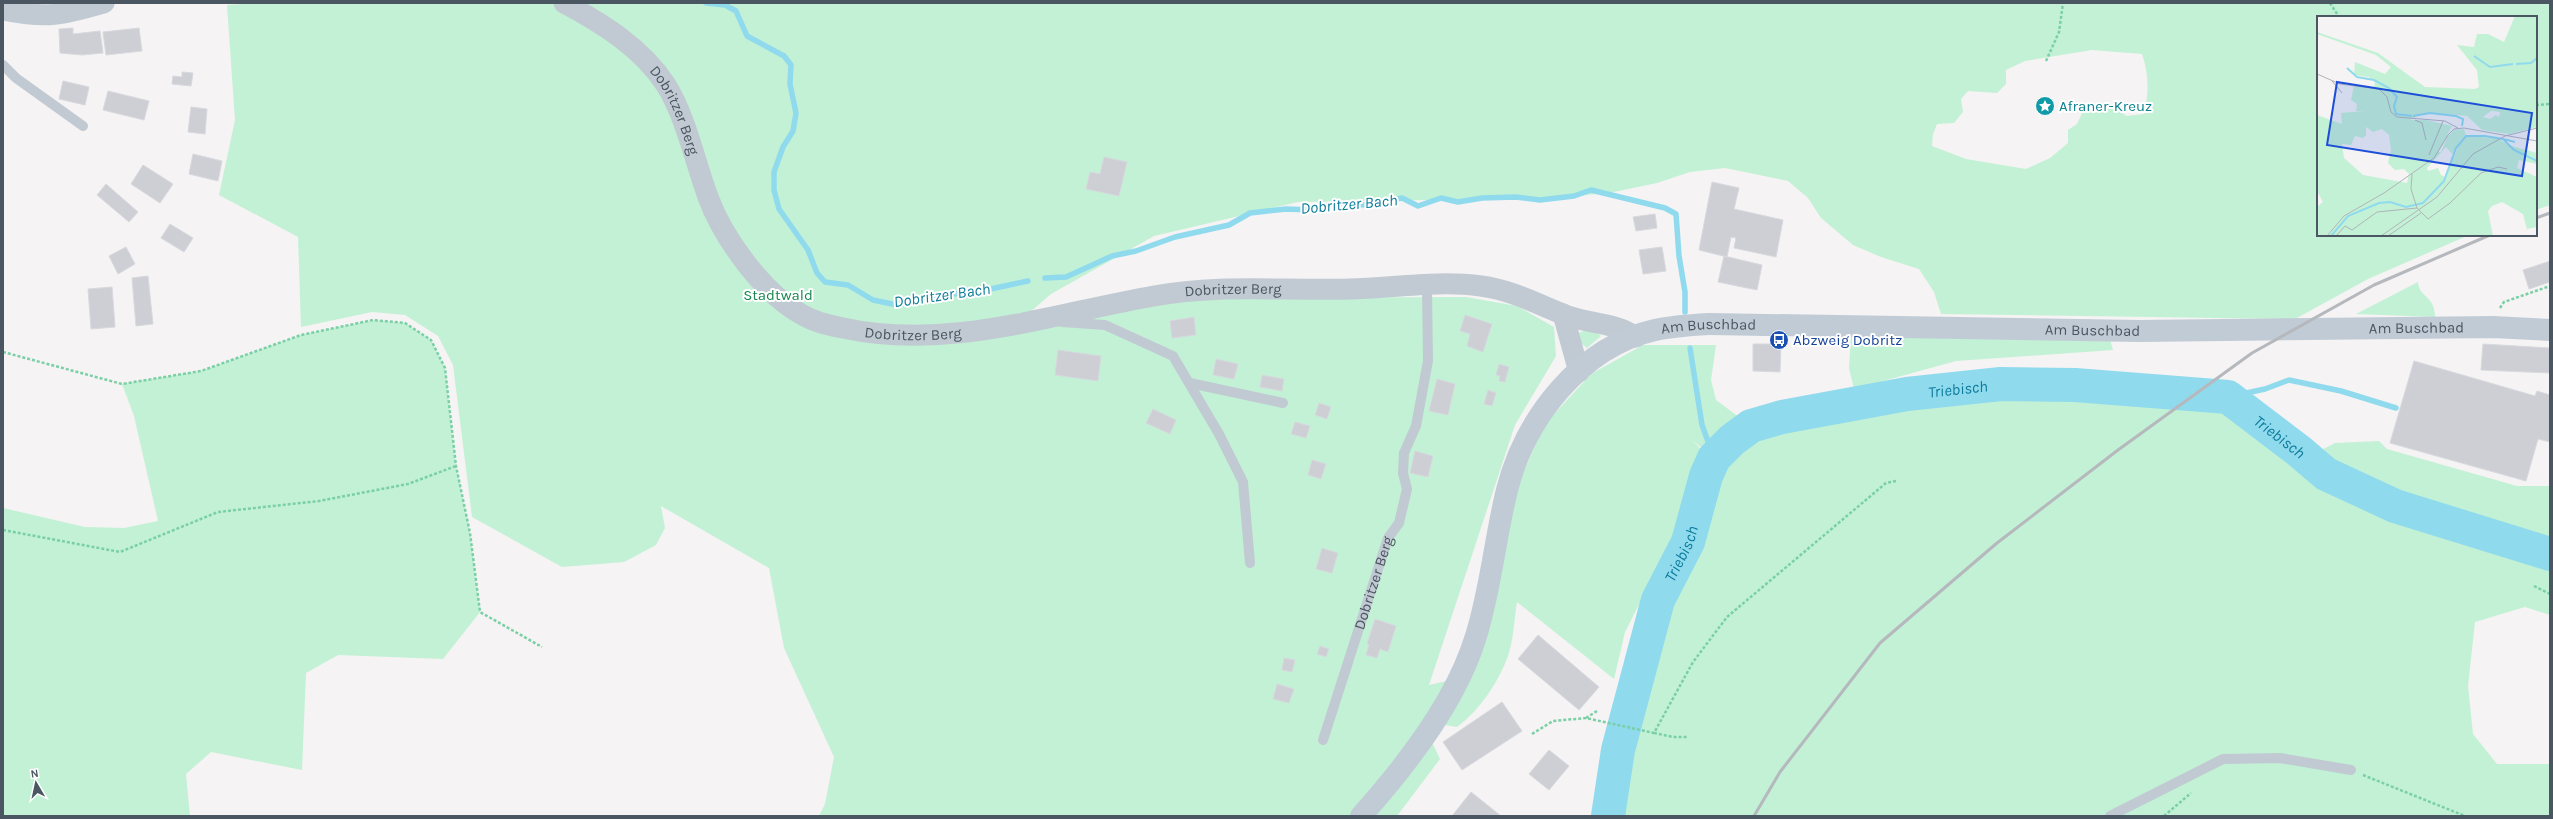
<svg xmlns="http://www.w3.org/2000/svg" width="2553" height="819" font-family="Karla,sans-serif">
<rect width="100%" height="100%" fill="#f5f3f3"/>
<!-- green -->
<path fill="#c3f1d5" fill-rule="evenodd" d="M261,3H2550V205L2536,210V17H2318V235H2469L2368,279L2295,319L1941,314L1934,292L1919,269L1881,257L1853,245L1821,218L1808,198L1788,181L1725,168L1690,172L1657,183L1609,193L1551,198L1298,202L1154,236L1051,294L1007,332L1154,305L1213,298L1466,297L1517,306L1554,327L1556,356L1515,425L1429,685L1460,678L1427,732L1440,759L1397,816H819L825,804L834,757L784,648L769,568L661,506L665,528L656,545L624,562L562,567L472,517L453,365L438,336L405,315L372,312L301,327L298,237L219,195L235,120L227,5ZM2092,50L2142,54C2149,75 2149,92 2144,114L2127,116L2103,102L2083,111L2077,124L2068,130V143L2050,158L2026,169L1966,159L1932,146L1933,134L1937,124L1954,123L1963,112L1961,99L1968,91L1997,93L2006,84V70L2025,61Z
M2418,282C2419,298 2435,295 2435,317L2356,314Z
M373,320L405,323L431,340L445,368L456,466L470,533L480,612L443,659L338,655L306,673L302,770L211,752L186,774L190,816H3V508L85,527L124,528L158,521L134,416L122,384L201,371L301,335Z
M1586,330L1596,332L1601,336L1587,348L1581,343L1579,333Z
M1851,336H2109L2113,350L1956,361L1854,389L1849,368Z
M1643,345H1716L1711,380L1716,400L1751,426L1782,417L1907,394L2001,384L2075,385L2228,397L2299,451L2310,456L2335,443L2379,441L2387,449L2517,486H2550V615L2525,607L2475,622L2468,686L2473,734L2497,764H2550V816H1608L1618,750L1658,600L1688,542L1700,495L1714,458L1692,440L1702,450L1693,468L1691,487L1675,534L1625,632L1614,679L1517,602C1514,620 1514,638 1508,656C1498,683 1479,711 1457,727L1438,724L1518,485L1544,425L1591,374Z"/>
<g fill="none" stroke-linecap="round" stroke-linejoin="round">
<!-- stream -->
<path stroke="#90daee" stroke-width="5.5" d="M706,3L725,5L736,11L747,36L784,56L791,65L790,84L796,113L793,131L783,147L774,172V190L779,209L808,250L817,273L825,282L848,285L873,300L897,305L933,296L981,291L1028,281
M1045,278L1066,277L1112,256L1136,251L1175,237L1229,225L1250,213L1286,209L1312,210L1335,203L1366,205L1402,198L1418,206L1441,198L1458,202L1482,198L1516,197L1540,200L1574,196L1591,190L1665,208L1676,214L1679,256L1685,292V312
M1690,348L1702,425L1714,458
M2228,397L2265,389L2289,380L2341,391L2396,408"/>
<!-- river -->
<path stroke="#90daee" stroke-width="34" id="s1" d="M1608,816L1618,750L1658,600L1688,542L1706,476L1714,458L1732,440L1751,426L1782,417L1907,394L2001,384L2075,385L2228,397L2299,451L2326,474L2395,506L2550,554"/>
</g>
<!-- building -->
<path fill="#cdcfd5" stroke="#d7d9de" d="M73,28V34L100,31L103,53L82,55L60,53L59,29Z
M139,28L142,51L106,55L103,32Z
M182,72L193,73L191,86L172,84L173,76L182,77Z
M63,81L89,87L85,105L59,99Z
M108,91L149,101L144,120L103,110Z
M191,107L207,109L205,134L188,132Z
M193,154L222,161L218,181L189,174Z
M1104,157L1127,162L1119,196L1086,189L1090,172L1100,174Z
M143,165L173,184L160,203L131,184Z
M1712,182L1739,188L1734,209L1783,220L1776,257L1734,248L1736,238L1731,237L1727,257L1699,250Z
M106,184L138,212L129,222L97,195Z
M1655,214L1657,228L1636,231L1633,217Z
M170,224L193,238L184,252L161,238Z
M126,247L135,264L118,274L109,256Z
M1662,247L1666,271L1643,274L1639,250Z
M1724,256L1762,265L1757,290L1718,282Z
M2550,261V282L2529,289L2523,270Z
M148,276L153,324L136,326L132,278Z
M112,287L115,327L91,329L88,289Z
M1465,315L1492,324L1483,352L1467,346L1470,334L1460,331Z
M1194,317L1196,335L1172,338L1170,321Z
M1753,344H1781L1780,372L1753,371Z
M2483,344L2550,348V373L2481,370Z
M1058,350L1101,356L1098,381L1055,375Z
M1216,359L1238,364L1234,379L1213,375Z
M2414,361L2535,396L2537,391L2550,395V442L2538,439L2526,481L2390,443Z
M1499,364L1509,367L1505,382L1499,381L1500,376L1496,375Z
M1262,375L1284,379L1282,391L1260,387Z
M1437,379L1455,384L1448,415L1429,411Z
M1488,390L1496,393L1492,406L1484,404Z
M1319,403L1331,407L1327,419L1315,415Z
M1153,409L1176,420L1170,434L1146,423Z
M1295,422L1310,426L1306,438L1291,434Z
M1415,451L1433,456L1428,477L1410,473Z
M1312,460L1326,464L1321,479L1308,475Z
M1322,548L1338,553L1332,573L1316,569Z
M1375,619L1396,626L1388,652L1380,649L1377,658L1366,655L1369,645L1367,644Z
M1538,635L1599,687L1579,710L1518,659Z
M1320,646L1329,649L1326,657L1317,654Z
M1284,658L1295,660L1292,672L1282,670Z
M1277,684L1294,689L1289,703L1273,699Z
M1502,702L1522,731L1462,770L1443,742Z
M1549,750L1569,766L1549,790L1529,774Z
M1471,792L1501,816H1452Z"/>
<g fill="none" stroke-linecap="round" stroke-linejoin="round">
<!-- path -->
<path stroke="#7ad0a6" stroke-width="2.5" stroke-dasharray="3 2" stroke-linecap="butt" d="M2330,3L2339,17
M2046,61L2059,32L2063,3
M2536,105L2550,104
M2500,308L2504,302L2550,286
M3,352L122,384L201,371L301,335L373,320L405,323L431,340L445,368L456,466L470,533L480,612L542,647
M3,530L120,552L218,512L319,501L408,484L456,466
M2534,586L2550,594
M1586,718L1597,711
M1654,733L1673,737H1687
M1532,734L1553,721L1586,718L1654,733L1693,662L1727,617L1886,483L1896,481
M2363,775L2465,816
M2164,816L2191,793"/>
<!-- lane -->
<g stroke="#c1cad2" stroke-width="10">
<path d="M3,65L16,78L83,126"/>
<path d="M1062,322L1105,325L1173,356L1219,434L1243,482L1250,563"/>
<path d="M1190,383L1283,403"/>
<path id="s2" d="M1323,740L1388,538L1399,523L1407,489L1403,473L1404,453L1416,426L1428,361L1427,286"/>
<path d="M2110,816L2223,759L2280,758L2351,770"/>
</g>
<!-- street -->
<g stroke="#c1cad2" stroke-width="21">
<path id="s3" d="M564,3C602,23 642,48 666,85C686,117 695,162 708,197C723,238 763,293 801,314C814,322 828,325 843,328C948,351 1051,314 1154,296C1219,284 1284,291 1349,289C1393,288 1438,280 1481,286C1512,290 1537,304 1565,315C1588,324 1615,322 1636,337"/>
<path d="M3,10C47,19 62,15 104,3"/>
<path d="M1563,314L1579,372"/>
</g>
<!-- secondary -->
<path stroke="#c1cbd6" stroke-width="22" id="s4" d="M1361,816C1405,767 1457,700 1476,636C1491,588 1495,538 1507,490C1525,419 1580,347 1655,330C1673,326 1692,325 1710,324L2139,331L2493,327L2550,330"/>
<!-- rail -->
<path stroke="#b5b8bd" stroke-width="3" d="M2536,218L2550,213
M1754,816L1780,772L1880,643L1997,543L2118,450L2252,353L2374,285L2490,235"/>
</g>
<!-- icons -->
<defs>
<g id="sight-disc" transform="scale(1)"><circle r="9.5" fill="#0f9aa8" stroke="#fff"/><path d="M0-6L1.8-2.2L6-1.7L2.9 1.2L3.7 5.4L0 3.3L-3.7 5.4L-2.9 1.2L-6-1.7L-1.8-2.2Z" fill="#fff"/></g>
<g id="bus-disc" transform="scale(1)"><circle r="9.5" fill="#1a4fb4" stroke="#fff"/><path d="M-5-6H5V4H4V6H2V4H-2V6H-4V4H-5ZM-3.5-4V0h7V-4ZM-3.5 1.2v1.5H-2V1.2ZM2 1.2v1.5H3.5V1.2Z" fill="#fff"/></g>
</defs>
<g fill-rule="evenodd">
<use href="#sight-disc" x="2045" y="106"/>
<use href="#bus-disc" x="1779" y="340"/>
</g>
<g text-anchor="middle" dominant-baseline="central" stroke-width="4" stroke-linejoin="round" paint-order="stroke">
<!-- culture labels -->
<g font-size="15" fill="#0d838f" stroke="#fff" text-anchor="start">
<text x="2059" y="106">Afraner-Kreuz</text>
</g>
<!-- street labels -->
<g font-size="15" fill="#4a5661" stroke="#fff">
<text stroke="none"><textPath href="#s3" startOffset="159">Dobritzer Berg</textPath></text>
<text stroke="none"><textPath href="#s3" startOffset="843">Dobritzer Berg</textPath></text>
<text stroke="none"><textPath href="#s4" startOffset="647">Am Buschbad</textPath></text>
<text stroke="none"><textPath href="#s4" startOffset="1355">Am Buschbad</textPath></text>
<text stroke="none"><textPath href="#s4" startOffset="1031">Am Buschbad</textPath></text>
<text stroke="none"><textPath href="#s3" startOffset="519">Dobritzer Berg</textPath></text>
<text stroke="none"><textPath href="#s2" startOffset="165">Dobritzer Berg</textPath></text>
</g>
<!-- park labels -->
<g font-size="15" fill="#17864f" stroke="#fff">
<text x="778" y="295">Stadtwald</text>
</g>
<!-- transit labels -->
<g font-size="15" fill="#164399" stroke="#fff" text-anchor="start">
<text x="1793" y="340">Abzweig Dobritz</text>
</g>
<!-- water labels -->
<g font-size="16" font-style="italic" fill="#0c7c9b" stroke="#fff">
<text transform="translate(1349 204) rotate(-5)">Dobritzer Bach</text>
<text transform="translate(942 295) rotate(-8)">Dobritzer Bach</text>
<text stroke="none"><textPath href="#s1" startOffset="635">Triebisch</textPath></text>
<text stroke="none"><textPath href="#s1" startOffset="971">Triebisch</textPath></text>
<text stroke="none"><textPath href="#s1" startOffset="274">Triebisch</textPath></text>
</g>
</g>
<!-- overview -->
<g transform="translate(2317 16)">
<rect width="220" height="220" fill="#f5f3f3"/>
<path d="M198,0H220V111L192,118L165,114L150,100L117,97L105,98L93,104H109L135,110L121,136H124L130,121L137,114L147,113L149,120L181,122L191,129L220,137V148L202,144L200,152L220,161V211L210,213L206,198L185,186L175,190L171,195L176,220H0L1,190L6,186L0,175V99L25,108L24,97L47,95H39L40,88L34,84L37,69L57,71L58,66L52,61L37,59L38,46L68,58L74,51L59,39L0,18V16L61,37L108,71L158,73L162,71L160,54L140,29L157,31L160,18H171L187,26ZM174,95L183,96L182,101L179,99L173,103L166,101ZM49,111L56,116L65,113L72,119L74,134L71,147L78,154L87,153L92,158L90,167L46,159L27,142L25,128L34,129L38,120L46,122L49,119ZM145,122L128,161L124,159L121,152L111,155L110,152L129,131L135,138Z" fill="#c3f1d5" fill-rule="evenodd"/>
<path fill="none" stroke="#90daee" stroke-width="2" d="M157,40L173,51L196,48M199,48L214,47L220,42M30,52L40,61L57,64L72,72L80,81L77,90L79,98L95,100M96,100L113,97L139,100L146,103L145,110M186,123L198,126M14,220L31,200L62,187L73,186L89,191L106,187L127,165L139,132L149,120H168L186,123L197,134L220,145"/>
<path fill="none" stroke="#b1b4b9" stroke-width="1" d="M0,58L23,68L62,73L70,81L74,96L80,101L128,105L141,112M15,65L25,77M98,104L105,107L109,124M112,139L126,105M95,158L94,173L100,192L111,203L133,187L164,157L181,151L190,153M10,220L27,200L67,177L117,142L131,119L137,113L147,112L220,125M19,220L28,210L35,214L60,196L100,192M64,220L120,181L156,138L188,120L220,112M71,220L104,197"/>
<path fill="#1d4ed8" fill-opacity="0.15" stroke="#1d4ed8" stroke-width="2" d="M20,66L215,97L205,160L10,129Z"/>
<rect width="220" height="220" fill="none" stroke="#4a5661" stroke-width="2"/>
</g>
<!-- border -->
<rect width="2553" height="819" fill="none" stroke="#4a5661" stroke-width="8"/>
<!-- north arrow -->
<g transform="translate(36 783) rotate(351)" stroke="#ffffff" stroke-width="3" paint-order="stroke">
<path d="M0-3L7 15L0 10L-7 15Z" fill="#4a5661"/>
<text y="-6" font-size="11" font-weight="bold" text-anchor="middle" fill="#4a5661">N</text>
</g>
</svg>
